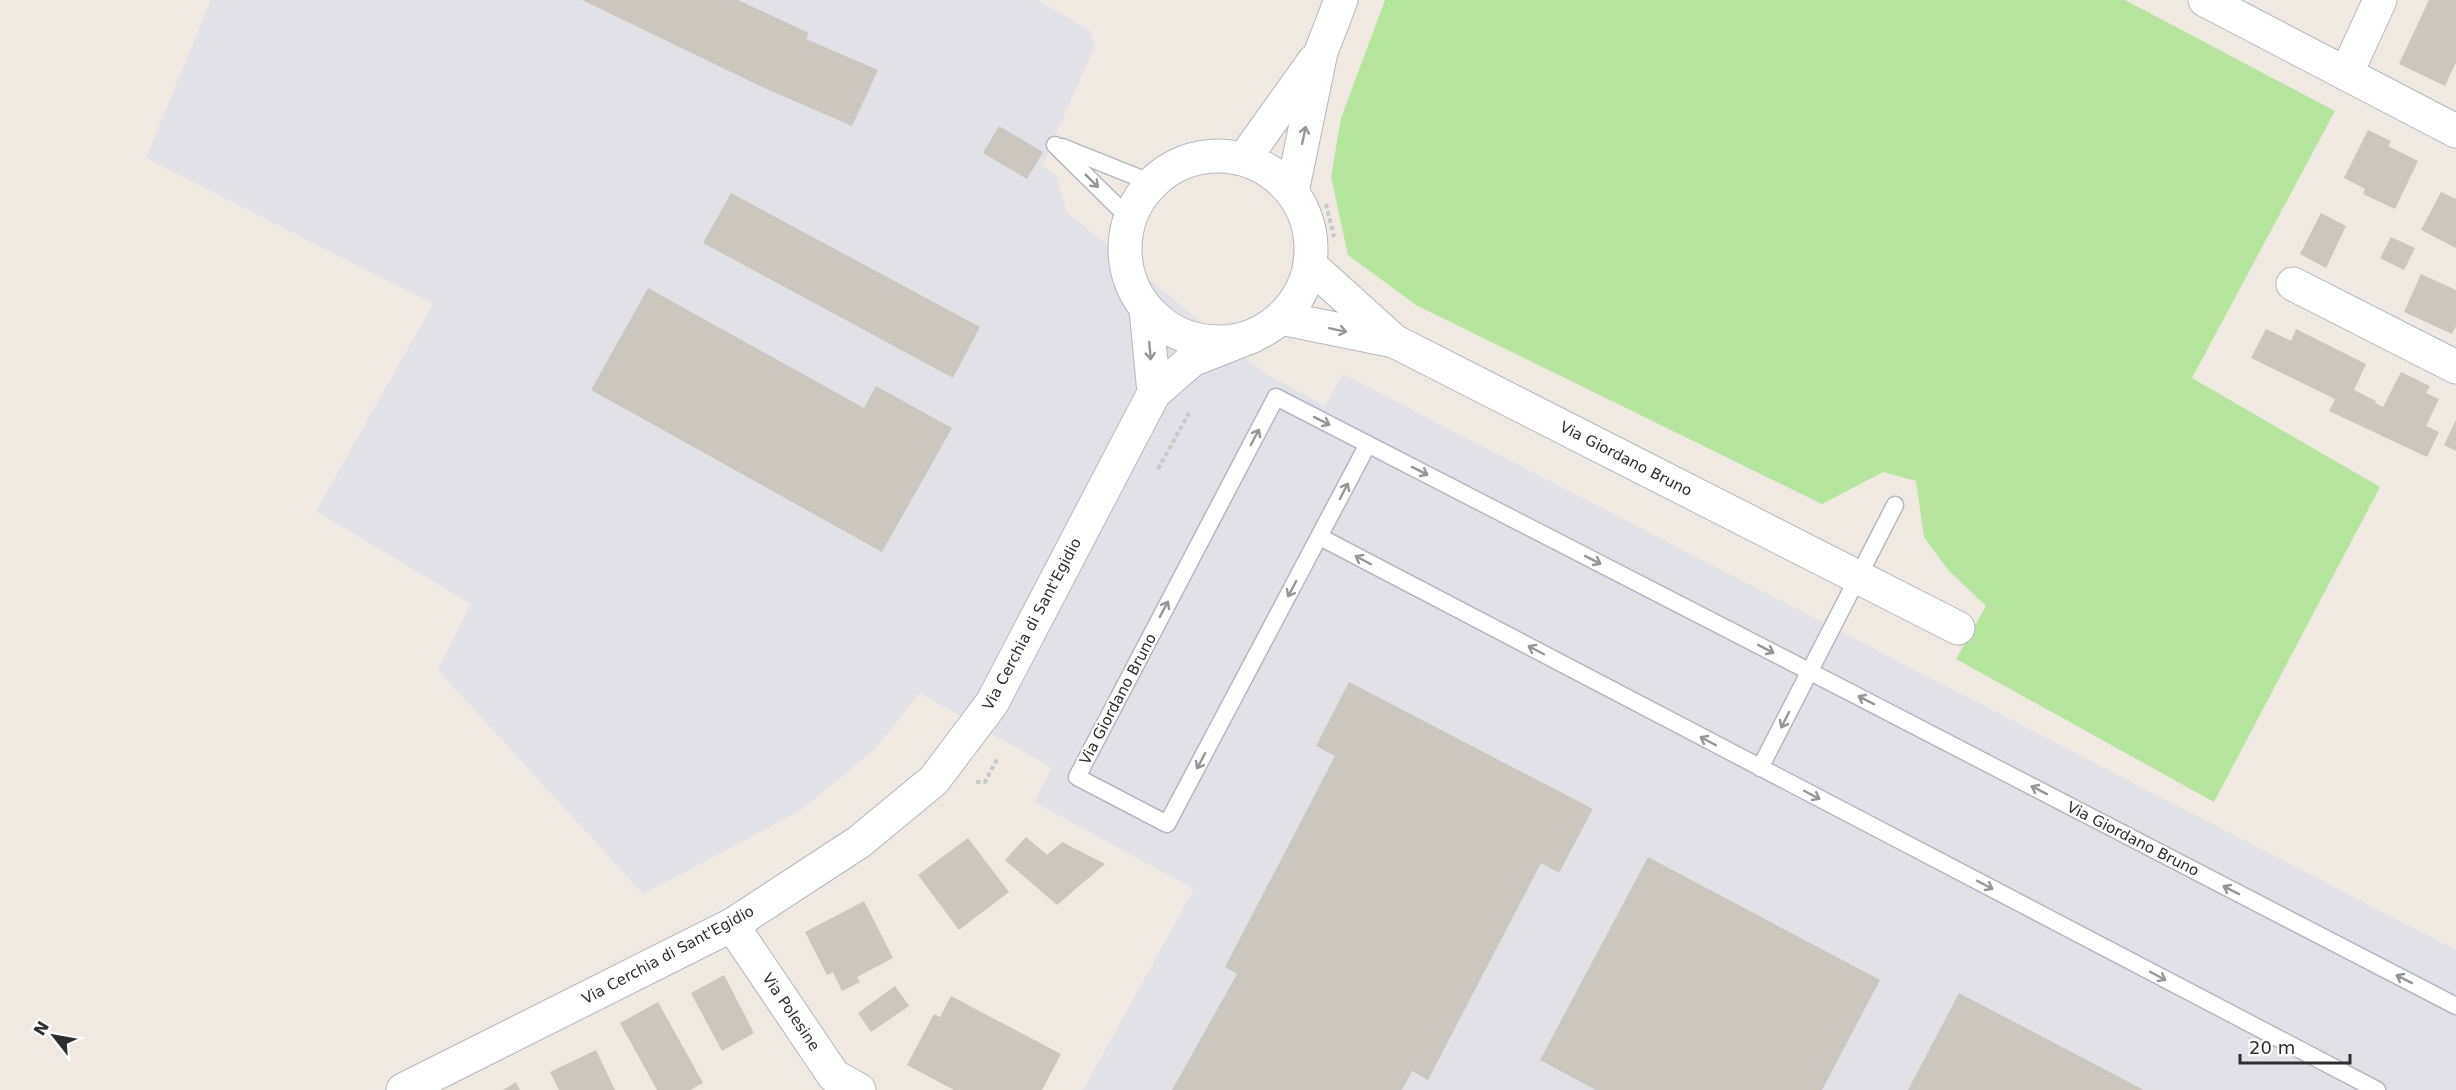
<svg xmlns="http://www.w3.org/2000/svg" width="2456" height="1090" font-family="'DejaVu Sans',sans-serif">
<rect width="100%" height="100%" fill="#efe9e1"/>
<!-- industrial -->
<path fill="#e3e1e8" d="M211,0H1037L1090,30L1095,46L1042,166L1056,175L1067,212L1263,372L1325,406L1343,374L2456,950V1090H1083L1194,889L1034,802L1052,768L920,693L875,749L800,811L643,894L438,670L471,604L316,511L433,304L146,158Z"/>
<!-- grass -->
<path fill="#b6e59e" d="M1385,0H2125L2335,111L2192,378L2380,487L2214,802L1956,659L1986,606L1948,570L1924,537L1916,481L1883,472L1822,504L1416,305L1348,255L1331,177L1341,118Z"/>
<!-- building -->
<path fill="#cbc7bf" d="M582,0H738L809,33L806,39L878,70L852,126L762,87Z
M2429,0H2456V62L2445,86L2399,64Z
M999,126L1043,152L1027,179L983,153Z
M2368,130L2391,141L2388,146L2418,161L2395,209L2363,194L2365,189L2344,178Z
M2441,192L2456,199V248L2421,230Z
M731,193L980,327L953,378L703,243Z
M2321,213L2346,226L2326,268L2300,254Z
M2391,237L2415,248L2404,270L2380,258Z
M2421,274L2456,290V326L2452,334L2404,312Z
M648,288L864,408L876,386L952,428L882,552L591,390Z
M2266,329L2291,341L2296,329L2366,364L2354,390L2376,401L2375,403L2383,407L2401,372L2430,386L2426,393L2439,399L2426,426L2439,432L2427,457L2329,411L2335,399L2251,358Z
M2456,420V451L2444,445Z
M1349,682L1593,809L1559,873L1541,863L1428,1080L1412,1071L1402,1090H1172L1237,974L1225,967L1335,756L1316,746Z
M1026,837L1047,855L1062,842L1105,864L1057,905L1005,860Z
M968,838L1009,892L959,930L918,875Z
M1648,857L1880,980L1822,1090H1596L1540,1060Z
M864,901L893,958L857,977L860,982L842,991L833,972L827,975L805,932Z
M724,975L754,1033L722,1051L691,993Z
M895,986L909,1006L871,1032L858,1013Z
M1959,993L2144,1090H1908Z
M951,996L1061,1054L1042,1090H954L907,1065L934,1014L940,1017Z
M658,1002L703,1083L690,1090H657L620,1023Z
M596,1050L615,1090H559L550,1072Z
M516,1082L520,1090H503Z"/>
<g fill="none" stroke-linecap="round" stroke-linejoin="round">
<!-- lane casing -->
<g stroke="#b4b7c1" stroke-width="19">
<path id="lane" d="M1055,145L1129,218
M1062,147L1152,183
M1368,444L1167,824L1077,777L1276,397C1670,599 2063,802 2456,1006
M1320,537L2377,1090
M1760,768L1895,505"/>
</g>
<!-- street casing -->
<g stroke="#b4b7c1" stroke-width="35">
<path id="street" d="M2205,0L2456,131
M2346,74L2380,0
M1125 249a93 93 0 1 1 186 0a93 93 0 1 1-186 0Z
M1244,159L1314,61
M1292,192L1321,52L1341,0
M1310,265L1393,340
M2293,284L2456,367
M1146,309L1154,393
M1281,318L1394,341L1958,628
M732,925L834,1076L859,1090
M403,1090L732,925L859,842L934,780L992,703L1154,393L1192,360L1253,336"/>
</g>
<!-- path -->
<path stroke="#c9c9c9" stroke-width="4" stroke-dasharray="4.5 3" stroke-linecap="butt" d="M1326,204L1334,237
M1158,469L1189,413
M976,782H985L997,759"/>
<!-- lane -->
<use href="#lane" stroke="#fff" stroke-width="16"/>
<!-- street -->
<use href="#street" stroke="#fff" stroke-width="33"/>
</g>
<!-- one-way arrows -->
<defs><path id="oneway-shaft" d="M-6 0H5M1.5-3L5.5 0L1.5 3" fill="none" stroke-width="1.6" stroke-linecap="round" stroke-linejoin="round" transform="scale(1.5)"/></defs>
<g stroke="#969696">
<use href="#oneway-shaft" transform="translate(1304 135) rotate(-78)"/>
<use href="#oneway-shaft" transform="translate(1092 181) rotate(45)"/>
<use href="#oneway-shaft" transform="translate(1338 330) rotate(12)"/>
<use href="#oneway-shaft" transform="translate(1150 351) rotate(85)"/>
<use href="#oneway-shaft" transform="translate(1322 421) rotate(27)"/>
<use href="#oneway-shaft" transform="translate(1255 437) rotate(-62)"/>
<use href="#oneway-shaft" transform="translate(1420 471) rotate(27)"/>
<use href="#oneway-shaft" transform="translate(1344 491) rotate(-63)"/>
<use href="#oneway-shaft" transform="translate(1363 560) rotate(-152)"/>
<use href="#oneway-shaft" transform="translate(1593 560) rotate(27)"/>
<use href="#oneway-shaft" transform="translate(1292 589) rotate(118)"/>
<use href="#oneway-shaft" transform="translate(1164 609) rotate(-62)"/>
<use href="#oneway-shaft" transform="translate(1766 649) rotate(27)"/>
<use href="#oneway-shaft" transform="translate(1536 650) rotate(-152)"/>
<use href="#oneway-shaft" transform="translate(1866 700) rotate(-153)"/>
<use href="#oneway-shaft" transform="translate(1785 720) rotate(117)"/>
<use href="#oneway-shaft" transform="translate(1708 741) rotate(-152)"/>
<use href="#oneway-shaft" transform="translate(1201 761) rotate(118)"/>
<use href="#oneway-shaft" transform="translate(2039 790) rotate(-153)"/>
<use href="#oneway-shaft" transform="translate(1812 795) rotate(28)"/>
<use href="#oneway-shaft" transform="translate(1985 885) rotate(28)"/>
<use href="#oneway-shaft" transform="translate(2231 890) rotate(-153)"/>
<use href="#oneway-shaft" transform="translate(2158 976) rotate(28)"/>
<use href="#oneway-shaft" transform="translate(2404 979) rotate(-153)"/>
</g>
<g text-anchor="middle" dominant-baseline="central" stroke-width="4.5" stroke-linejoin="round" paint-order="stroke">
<!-- street labels -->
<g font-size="15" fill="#2e2e2e" stroke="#fff">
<text transform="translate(1626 459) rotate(27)">Via Giordano Bruno</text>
<text transform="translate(1032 624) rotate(-62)">Via Cerchia di Sant'Egidio</text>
<text transform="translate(1118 699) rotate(-62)">Via Giordano Bruno</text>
<text transform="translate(2133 839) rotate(27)">Via Giordano Bruno</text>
<text transform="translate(668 955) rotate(-28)">Via Cerchia di Sant'Egidio</text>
<text transform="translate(791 1012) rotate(56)">Via Polesine</text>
</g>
</g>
<!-- north arrow -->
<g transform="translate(54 1036) rotate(301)" stroke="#ffffff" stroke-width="4.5" paint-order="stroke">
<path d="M0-4.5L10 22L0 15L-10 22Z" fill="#2e2e2e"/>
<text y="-9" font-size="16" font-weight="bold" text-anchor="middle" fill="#2e2e2e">N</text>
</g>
<!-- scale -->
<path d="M2240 1054v9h110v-9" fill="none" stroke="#2e2e2e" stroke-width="3"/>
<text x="2249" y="1054" font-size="18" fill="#2e2e2e" stroke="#ffffff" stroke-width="4.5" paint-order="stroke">20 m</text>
</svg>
